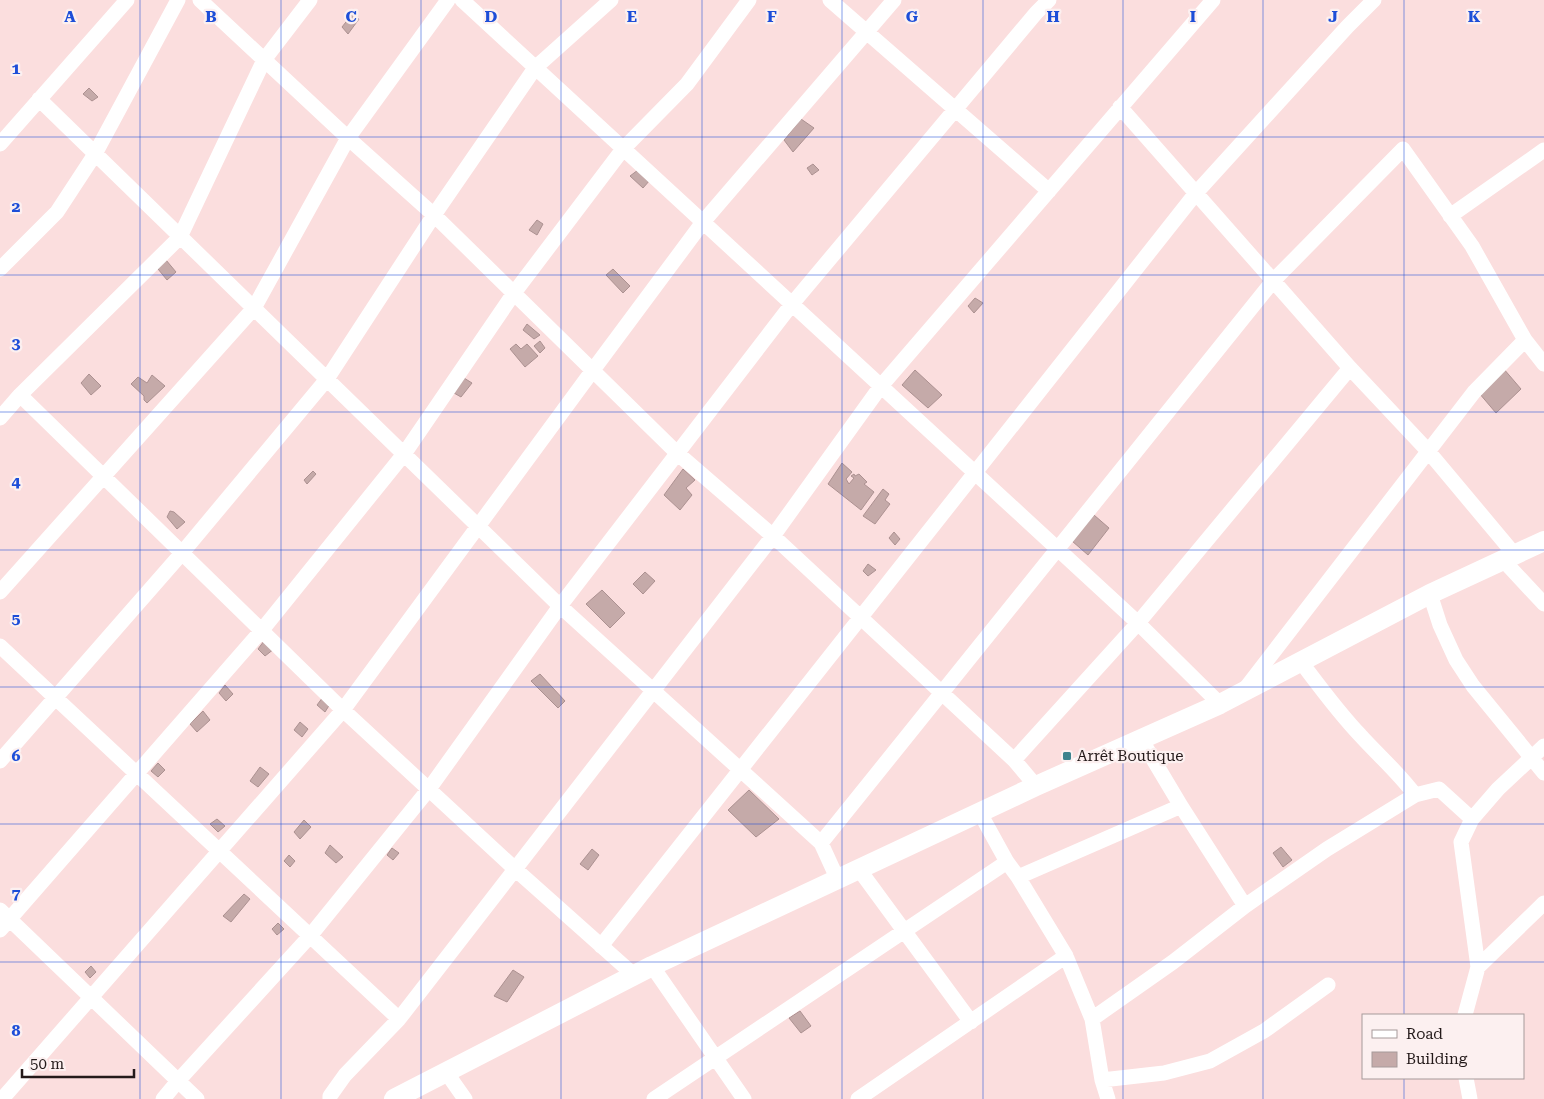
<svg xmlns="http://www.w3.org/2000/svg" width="1544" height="1099" font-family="'Roboto Serif',serif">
<rect width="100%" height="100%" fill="#fbdede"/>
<!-- building -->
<path fill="#c5aaa9" stroke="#ac9191" d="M353,13L359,19L348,34L342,27Z
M89,88L98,97L92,101L83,94Z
M801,119L814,128L793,152L784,140Z
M813,164L819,170L812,175L807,168Z
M638,170L650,180L643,188L630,176Z
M537,220L543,224L537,235L529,230Z
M166,260L176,272L167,280L158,269Z
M613,269L630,286L623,293L606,275Z
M975,298L983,303L974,313L968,306Z
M527,324L540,335L534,339L523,330Z
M540,341L545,348L540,353L534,346Z
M516,344L521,349L527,344L538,356L525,367L510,349Z
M1503,368L1521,389L1496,413L1479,393Z
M915,370L942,395L928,408L902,385Z
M89,374L101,386L91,395L81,383Z
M152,375L165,386L147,403L144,400V396L131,384L138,377L147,383Z
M464,378L472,383L461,397L454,393Z
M842,463L852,472L846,479L849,484L854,478L851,476L854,474L855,476L859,474L867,482L864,484L874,492L861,510L828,484Z
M683,469L695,480L686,488L692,495L680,510L664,495Z
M313,471L316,474L307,484L304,480Z
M883,489L889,494L885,500L890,504L875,524L863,516Z
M170,511L174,512L185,522L177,529L167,517Z
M1094,515L1109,528L1088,555L1072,541Z
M894,532L900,539L895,545L889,538Z
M868,564L876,570L868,576L863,571Z
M645,572L655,581L643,594L633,584Z
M602,590L625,613L610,628L586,604Z
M264,641L274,649L265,656L258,649Z
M540,674L565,701L558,708L531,681Z
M225,685L233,694L226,701L219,693Z
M323,697L330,704L325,712L317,705Z
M203,711L210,720L197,732L190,724Z
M300,722L308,729L302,737L294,730Z
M158,763L165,770L158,777L151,771Z
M260,767L269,774L258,787L250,781Z
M749,790L779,819L756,837L728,810Z
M217,819L225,826L218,832L210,824Z
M304,820L311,827L300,839L294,832Z
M330,845L343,857L336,863L325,853Z
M1281,847L1292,860L1283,867L1273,853Z
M392,848L399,853L393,860L387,855Z
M592,849L599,855L588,870L580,864Z
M289,855L295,861L290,867L284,861Z
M244,894L250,899L231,922L223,916Z
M278,923L284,929L277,935L272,929Z
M91,966L96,972L90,978L85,972Z
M513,970L524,977L507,1002L494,996Z
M800,1011L811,1026L801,1033L789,1018Z"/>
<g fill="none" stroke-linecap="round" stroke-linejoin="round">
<!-- minor -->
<path stroke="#fff" stroke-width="15" d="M200,0L348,138L434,215L677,453L773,536L1014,760L1036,786
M462,0L1138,623L1220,704
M830,0L1049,191
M39,99L560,606L821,843L837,878
M1120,107L1350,368L1428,451L1515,555
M0,144L127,0
M1450,216L1544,150
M0,269L57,212L95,154L178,0
M20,395L343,710L515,869L634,975
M0,418L20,395L180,237L264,60L310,0
M1503,560L1544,604
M0,592L254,308L348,138L448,0
M1430,594L1440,625L1456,660L1473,686L1544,773
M0,646L399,1019
M1301,662C1320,687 1338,712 1360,735C1378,755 1399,773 1415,795
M1245,689L1474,392L1525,340
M1014,760L1138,623L1350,368
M0,761L182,553L327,379L434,215L535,68L611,0
M1181,806L1245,906
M980,813L1007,862L1018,877L1066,956L1092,1019L1102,1080L1108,1099
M821,843L1273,281L1403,149L1472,246L1525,340L1544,364
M858,868L971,1022
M1018,877L1181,806L1141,739
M0,910L197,1099
M0,930L262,630L404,454L514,293L623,149L687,84L749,0
M601,946L1196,193L1347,27L1374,0
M652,966L744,1099
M1478,967L1544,903
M1465,1015L1478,967L1461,842L1472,819L1498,789L1544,746
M1092,1019L1173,962L1245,906L1327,849L1415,795L1439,789L1472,819
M446,1072L465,1099
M1466,1078L1470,1099
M1102,1080L1164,1073L1210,1061L1264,1031L1328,985
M2,1099L343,710L593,370L703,222L894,0
M163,1099L178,1081L310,936L429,789L560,606L792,304L1036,13L1049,0
M330,1099V1096L345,1075L399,1019L773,536L881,386L1213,0
M654,1099L1007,862
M858,1099L1066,956"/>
<!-- major -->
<path stroke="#fff" stroke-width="20" d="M394,1099L652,966L1036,786L1220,704L1430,594L1544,541"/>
</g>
<!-- grid -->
<path fill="none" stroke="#1d4ed8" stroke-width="1" stroke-opacity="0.55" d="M140,0V1099M281,0V1099M421,0V1099M561,0V1099M702,0V1099M842,0V1099M983,0V1099M1123,0V1099M1263,0V1099M1404,0V1015M0,137H1544M0,275H1544M0,412H1544M0,550H1544M0,687H1544M0,824H1544M0,962H1544M1404,1078V1099"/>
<!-- markers -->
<rect fill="#3d838e" stroke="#fcf0f0" stroke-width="2" x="1062" y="751" width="10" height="10" rx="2.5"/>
<g text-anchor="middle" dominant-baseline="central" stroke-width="4.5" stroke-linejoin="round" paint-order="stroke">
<!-- poi labels -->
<g font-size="15" fill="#241a1a" stroke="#fcf0f0" text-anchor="start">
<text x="1077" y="756">Arrêt Boutique</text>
</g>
</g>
<g font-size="16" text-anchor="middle" font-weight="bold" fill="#1d4ed8" stroke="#fcf0f0" stroke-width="4.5" stroke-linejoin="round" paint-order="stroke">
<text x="70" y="22">A</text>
<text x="211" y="22">B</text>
<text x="351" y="22">C</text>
<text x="491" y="22">D</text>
<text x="632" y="22">E</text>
<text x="772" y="22">F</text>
<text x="912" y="22">G</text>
<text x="1053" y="22">H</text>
<text x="1193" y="22">I</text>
<text x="1333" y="22">J</text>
<text x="1474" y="22">K</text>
<text x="16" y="74">1</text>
<text x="16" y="212">2</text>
<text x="16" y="349">3</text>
<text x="16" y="487">4</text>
<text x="16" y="624">5</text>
<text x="16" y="761">6</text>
<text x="16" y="899">7</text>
<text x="16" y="1036">8</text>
</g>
<!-- legend -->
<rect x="1362" y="1014" width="162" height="65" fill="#fcf0f0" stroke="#a69a9a"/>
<rect x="1372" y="1030" width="25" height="8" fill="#ffffff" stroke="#a69a9a"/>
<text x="1406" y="1039" font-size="15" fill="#241a1a">Road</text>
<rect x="1372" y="1052" width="25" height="15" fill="#c5aaa9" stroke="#a69a9a"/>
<text x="1406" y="1064" font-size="15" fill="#241a1a">Building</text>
<!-- scale -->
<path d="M22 1069v8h112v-8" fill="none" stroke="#241a1a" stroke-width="2.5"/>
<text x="30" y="1069" font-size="15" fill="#241a1a" stroke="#fcf0f0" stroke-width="4" paint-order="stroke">50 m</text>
</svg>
